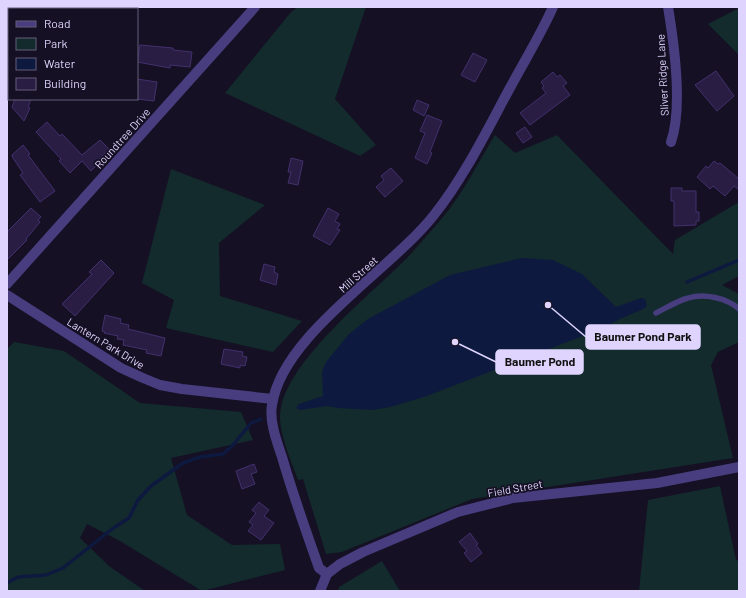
<svg xmlns="http://www.w3.org/2000/svg" width="746" height="598" font-family="Barlow,sans-serif">
<rect width="100%" height="100%" fill="#151023"/>
<!-- green -->
<path fill="#132b2d" d="M298,7H366L335,99L376,145L360,156L225,93L291,12Z
M739,8V55L708,24Z
M495,135L515,153L557,135L673,254L675,240L739,202V276L722,285L739,294V342L718,352L711,365L733,458L472,499L342,552L326,554L303,479L298,480C291,460 276,428 281,407C292,357 370,295 407,258C419,245 431,231 443,217C464,192 478,162 495,135Z
M171,169L265,205L219,243L220,296L302,321L273,352L166,328L174,300L142,283Z
M14,342L64,351L140,403L241,412L253,440L171,458L187,515L232,545L280,544L285,570L202,591L120,541L87,524L80,538L109,566L145,591H7V349Z
M720,486L736,560L739,561V591H639L648,500Z
M382,561L400,591H338L339,587Z"/>
<!-- water -->
<path fill="#0d193f" d="M522,258L553,260L582,274L616,307L641,298L645,299L647,306L643,309L620,319L601,329L424,397L390,407L372,410L338,408L327,406L301,410L296,408L299,404L323,396L322,372L326,362L349,334L368,319L450,275Z"/>
<g fill="none" stroke-linecap="round" stroke-linejoin="round">
<!-- stream -->
<path stroke="#0d193f" stroke-width="3.5" d="M687,282L739,260
M7,583L18,577L46,575L63,568L112,529L129,518L138,500L151,486L183,463L200,457L223,454L233,445L251,423L261,419"/>
</g>
<!-- building -->
<path fill="#291d43" stroke="#43306e" d="M140,45L173,48V50L192,52L190,67L170,65V68L137,62Z
M473,53L487,60L475,82L461,75Z
M716,71L734,96L717,111L695,85Z
M553,72L557,77L560,75L567,83L563,86L570,95L530,125L520,113L546,93L542,88L544,86L541,82Z
M137,79L157,82L154,101L137,99Z
M15,99H31L28,107L30,108L24,121L12,107Z
M417,100L429,105L424,116L413,110Z
M427,115L442,121L430,152L432,153L427,164L415,158L425,133L420,131Z
M47,122L60,136L62,134L82,155L100,140L109,149L96,162L98,164L91,171L82,161L70,173L59,161L61,159L36,132Z
M525,127L532,137L523,143L516,133Z
M23,145L30,154L28,155L55,191L40,202L20,175L23,173L13,158L12,155Z
M291,158L303,161L298,185L288,183L291,172H288Z
M714,161L718,164L720,163L739,179V190L734,186L725,196L713,186L710,189L697,177L706,166L708,168Z
M391,168L403,181L385,197L376,187L384,180L381,176Z
M671,188H682V191H696V212H699V221H696V225L674,226V201H671Z
M31,208L41,217L38,220L40,222L26,239L27,240L7,260V232Z
M328,208L339,214L335,221L340,224L337,229L340,230L330,245L313,236Z
M101,260L114,273L75,316L62,304L92,274L89,272Z
M264,264L275,267L274,272L278,274L276,285L260,280Z
M105,315L121,319L120,323L129,325L128,329L165,338L161,356L146,353L147,350L123,345L124,340L117,339L118,336L104,333L105,332L102,331Z
M224,349L243,352L242,356L247,357L245,366L240,365V368L221,364Z
M254,464L257,472L251,474L255,484L242,489L236,471Z
M259,502L269,510L264,516L274,523L261,540L248,531L253,525L249,522L256,513L252,510Z
M470,533L478,544L476,545L482,553L471,562L464,553L467,551L459,542Z"/>
<g fill="none" stroke-linecap="round" stroke-linejoin="round">
<!-- service -->
<path stroke="#483d7f" stroke-width="5.5" d="M656,313C666,308 677,301 688,298C704,293 727,298 739,309"/>
<!-- minor -->
<path stroke="#483d7f" stroke-width="10" d="M668,7C674,43 683,108 671,142
M7,284L255,7
M7,295L121,368L143,378L160,385L182,389L273,399"/>
<!-- tertiary -->
<path stroke="#483d7f" stroke-width="10" d="M327,574L319,568C306,531 293,495 282,457C277,442 269,421 272,405C282,335 391,270 434,215C465,176 487,130 511,86C525,60 541,34 553,7
M320,591L327,574L340,564L363,552L458,512L513,498L657,483L739,467"/>
</g>
<g text-anchor="middle" dominant-baseline="central" stroke-width="3.5" stroke-linejoin="round" paint-order="stroke">
<!-- street labels -->
<g font-size="11" fill="#ded4fd" stroke="#151023">
<text transform="translate(662 75) rotate(-93)">Sliver Ridge Lane</text>
<text transform="translate(122 138) rotate(-48)">Roundtree Drive</text>
<text transform="translate(358 274) rotate(-42)">Mill Street</text>
<text transform="translate(106 343) rotate(31)">Lantern Park Drive</text>
<text transform="translate(515 488) rotate(-10)">Field Street</text>
</g>
</g>
<!-- callouts -->
<path fill="none" stroke="#ded4fd" stroke-width="1.5" d="M548 305L586 337M455 342L496 362"/>
<g fill="#ded4fd" stroke="#151023" stroke-width="1.5">
<circle cx="548" cy="305" r="4"/>
<circle cx="455" cy="342" r="4"/>
</g>
<g fill="#ded4fd" stroke="#ded4fd" stroke-width="1.5">
<rect x="586" y="325" width="114" height="24" rx="4"/>
<rect x="496" y="350" width="87" height="24" rx="4"/>
</g>
<g font-size="12" text-anchor="middle" font-weight="bold" fill="#111">
<text x="643" y="341">Baumer Pond Park</text>
<text x="540" y="366">Baumer Pond</text>
</g>
<!-- border -->
<rect width="746" height="598" fill="none" stroke="#ded4fd" stroke-width="16"/>
<!-- legend -->
<rect x="8" y="8" width="130" height="92" fill="#151023" stroke="#655e7a"/>
<rect x="16" y="21" width="20" height="6" fill="#483d7f" stroke="#655e7a"/>
<text x="44" y="28" font-size="12" fill="#ded4fd">Road</text>
<rect x="16" y="38" width="20" height="12" fill="#132b2d" stroke="#655e7a"/>
<text x="44" y="48" font-size="12" fill="#ded4fd">Park</text>
<rect x="16" y="58" width="20" height="12" fill="#0d193f" stroke="#655e7a"/>
<text x="44" y="68" font-size="12" fill="#ded4fd">Water</text>
<rect x="16" y="78" width="20" height="12" fill="#291d43" stroke="#655e7a"/>
<text x="44" y="88" font-size="12" fill="#ded4fd">Building</text>
</svg>
